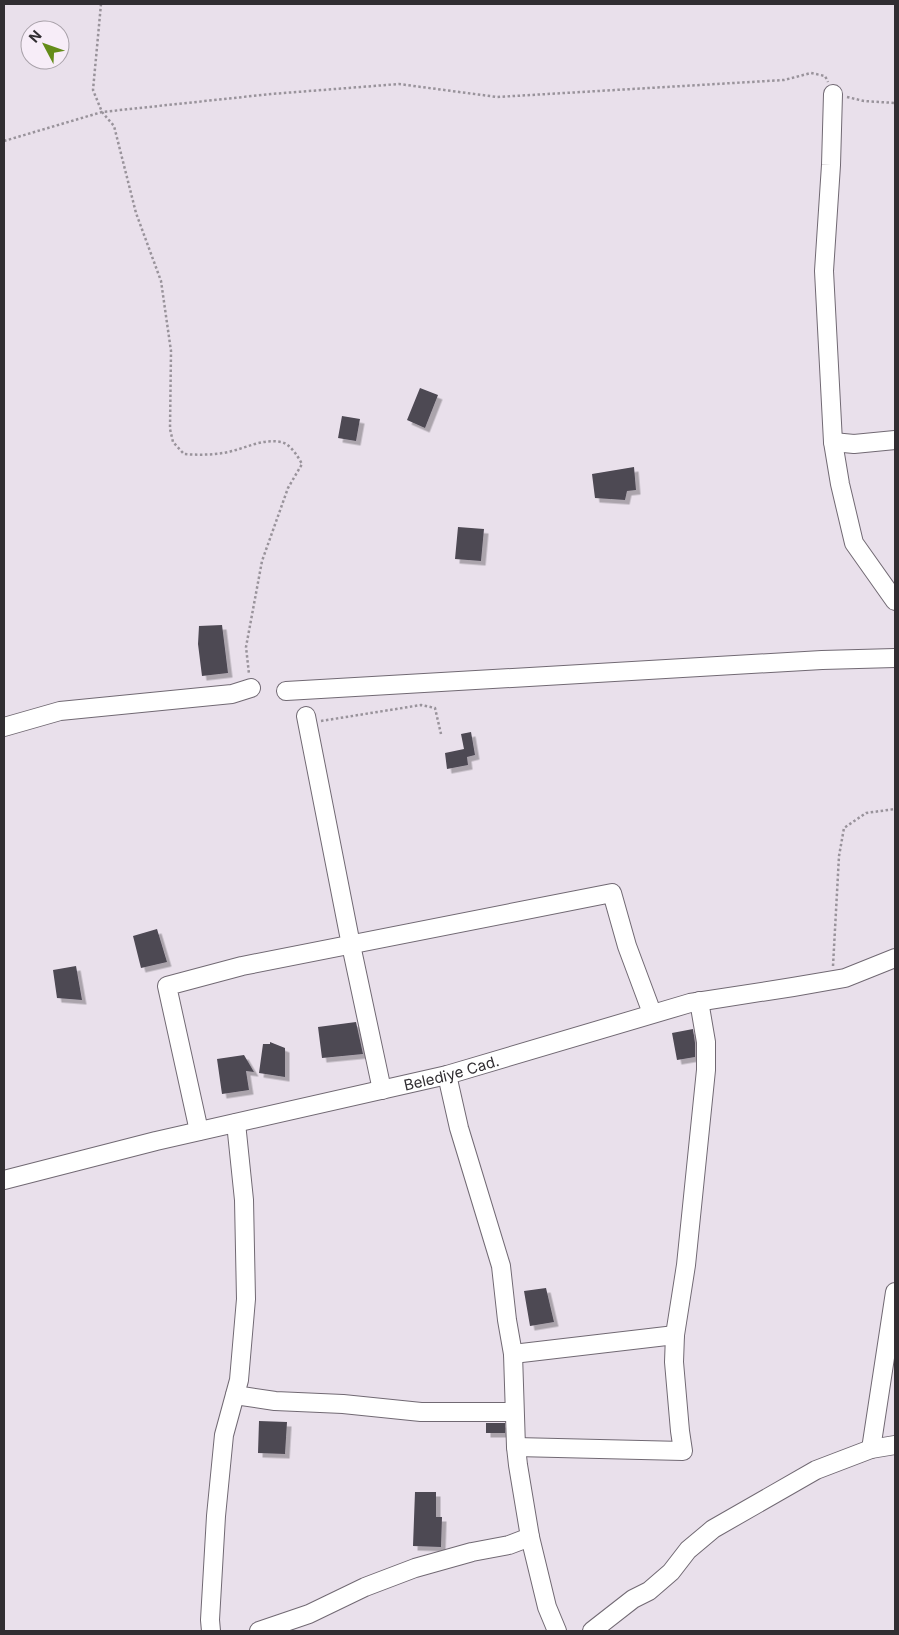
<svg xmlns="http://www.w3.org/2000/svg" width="899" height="1635" font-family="Inter,sans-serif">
<defs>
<filter id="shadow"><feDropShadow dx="4.5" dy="4.5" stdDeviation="0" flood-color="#0004"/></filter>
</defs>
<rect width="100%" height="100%" fill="#e9e0eb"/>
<!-- building -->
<path fill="#4d4853" filter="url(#shadow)" d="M420,388L438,395L425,428L407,420Z
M342,416L360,419L356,441L338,438Z
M634,467L636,490L627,491L625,500L595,498L592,474Z
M458,527L484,529L481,561L455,559Z
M222,625L228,673L202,676L198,644L199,626Z
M471,732L475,755L467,757L468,765L447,769L445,753L464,749L461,734Z
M157,929L167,962L141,968L133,936Z
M76,966L82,1000L57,998L53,970Z
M356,1022L363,1054L322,1058L318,1027Z
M693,1029L695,1043V1057L677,1060L672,1033Z
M270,1042L285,1048V1077L259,1073L263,1044H270Z
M244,1055L254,1072L246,1071L249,1090L222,1094L217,1059Z
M546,1288L554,1322L530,1326L524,1291Z
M259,1421L287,1422L285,1454L258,1453Z
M486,1423H505V1433H486Z
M415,1492H436V1517H442L441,1547L413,1546Z"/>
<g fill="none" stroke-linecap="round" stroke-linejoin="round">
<!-- minor casing -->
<g stroke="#716973" stroke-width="20">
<g id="minor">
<path d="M833,94L831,165L824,271L833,442L840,484L854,543L895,601"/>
<path d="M833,442L854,444L895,440"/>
<path d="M286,691L822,660L895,658"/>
<path d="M306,716L351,945L382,1090"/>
<path d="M4,727L60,711L232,694L251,688"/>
<path d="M447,1075L459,1128L501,1266L507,1320L513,1354L516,1447L518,1465L530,1537L547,1607L557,1631"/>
<path d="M199,1131L167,986L242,966L612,893L627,946L652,1013"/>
<path id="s1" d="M4,1180L156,1141L447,1075L690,1003L793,987L845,978L895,958"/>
<path d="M513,1354L675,1335"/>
<path d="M235,1395L275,1401L343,1404L421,1412H514"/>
<path d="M516,1447L683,1451L680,1431L674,1362L675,1335L686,1265L706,1070V1042L699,1001"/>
<path d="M871,1449L895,1292"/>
<path d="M211,1631L210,1620L216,1516L224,1435L239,1380L246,1299L244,1200L236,1123"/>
<path d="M259,1631L309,1614L365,1587L415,1568L472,1552L509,1545L530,1537"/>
<path d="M592,1631L633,1599L649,1591L671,1572L688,1550L713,1529L816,1470L871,1449L895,1445"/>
</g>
</g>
<!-- path -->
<path stroke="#99939b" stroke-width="2.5" stroke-dasharray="2.5 2.5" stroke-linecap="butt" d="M101,4L93,90L102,112L114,126L136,213L161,281L171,351L170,429L173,442L184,454C197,455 210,455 223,453C243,450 261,438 281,442C291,444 298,457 302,464L288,488L262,561L246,647L249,674
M847,97L864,101L895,103
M4,141L102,112L271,94L399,84L497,97L784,80L811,73L825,76L828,82
M321,721L421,705L435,708L441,734
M833,966L839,856L844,828L866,813L895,809"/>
<!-- minor -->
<use href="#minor" stroke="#fff" stroke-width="18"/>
</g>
<g text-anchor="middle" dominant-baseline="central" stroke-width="5" stroke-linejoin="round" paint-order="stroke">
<!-- street labels -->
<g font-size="15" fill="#312e32" stroke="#f7edf8">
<text stroke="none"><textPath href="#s1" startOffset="460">Belediye Cad.</textPath></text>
</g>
</g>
<!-- border -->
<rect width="899" height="1635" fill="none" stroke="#312e32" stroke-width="10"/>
<!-- north arrow -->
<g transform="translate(45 45) rotate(311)"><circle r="24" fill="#f7edf8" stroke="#a8a1a9"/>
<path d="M0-4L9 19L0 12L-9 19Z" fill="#648c19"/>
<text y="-8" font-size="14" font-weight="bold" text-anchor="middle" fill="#312e32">N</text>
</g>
</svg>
